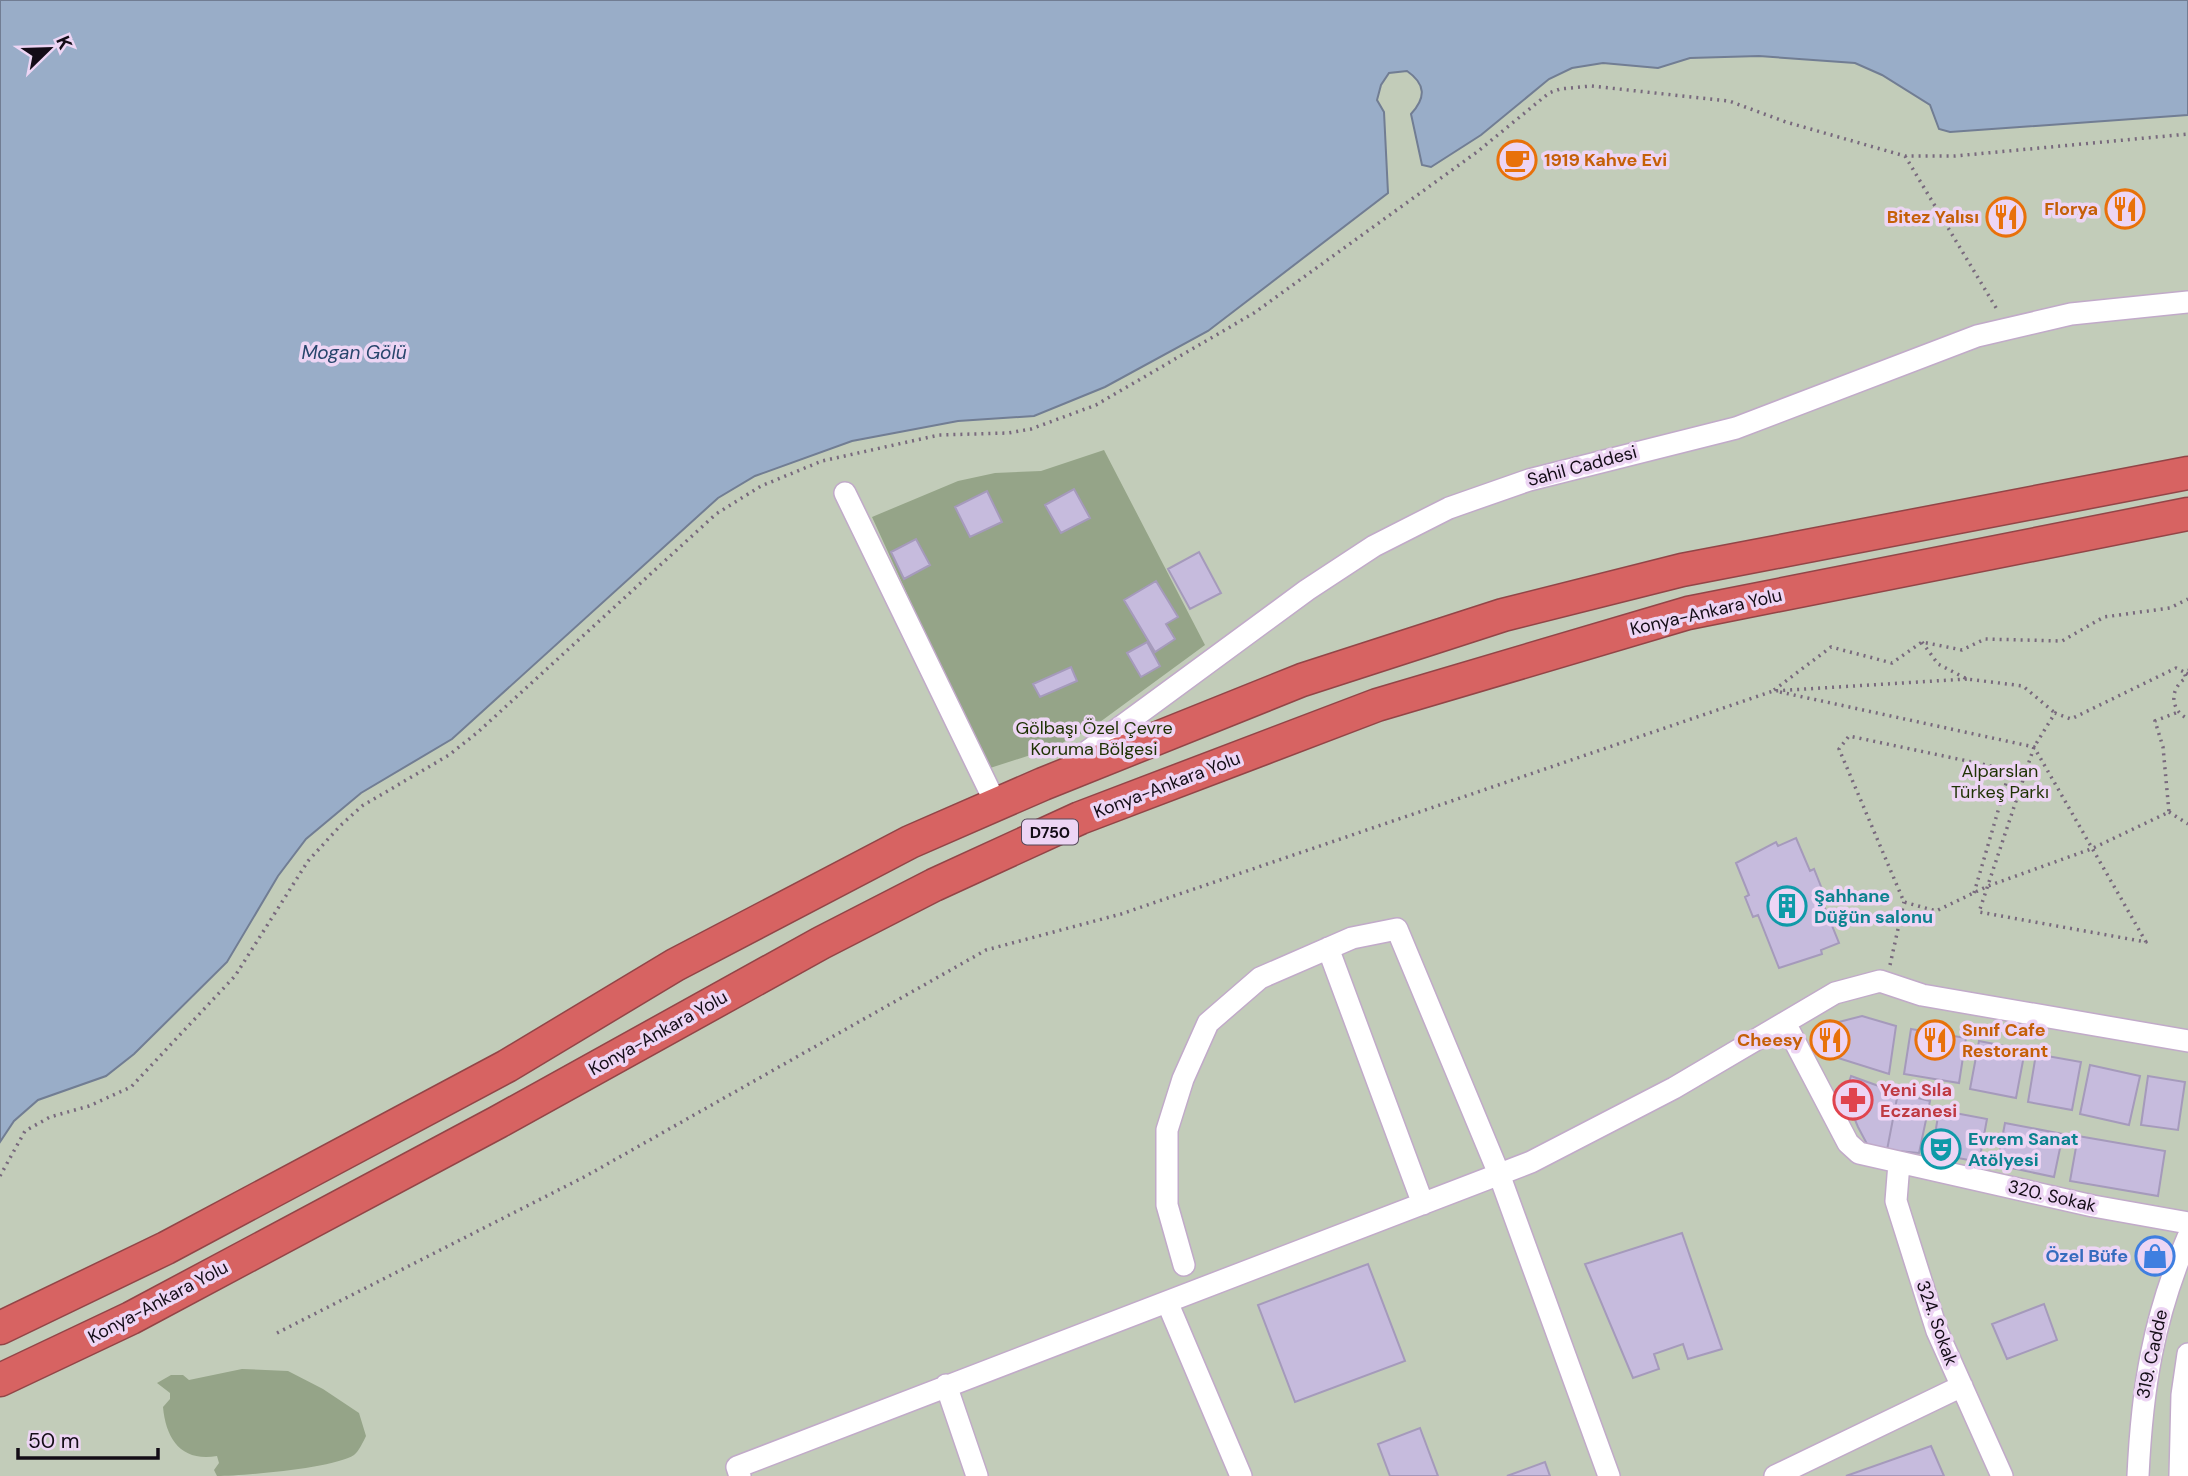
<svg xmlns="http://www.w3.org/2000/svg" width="2188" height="1476" font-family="'DM Sans',sans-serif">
<rect width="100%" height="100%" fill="#edd5f4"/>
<!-- green -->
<path fill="#c2ccb9" d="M0,0H2188V1476H0Z"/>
<!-- forest -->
<path fill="#95a488" d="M1104,450L1205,645L1089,730L1049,749L987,769L872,517L958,481L995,473L1041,471Z
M242,1369L288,1371L323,1389L359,1413L366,1436C363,1442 359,1451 354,1455C335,1468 243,1476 217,1476L214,1470L219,1463L217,1456C182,1462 166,1440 163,1407L170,1399V1393L157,1383L171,1375H183L189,1380Z"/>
<!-- water -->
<path fill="#99adc8" stroke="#717d93" stroke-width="2" d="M0,0H2188V115L1950,132L1939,129L1930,105L1882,75L1855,63L1759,56L1690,58L1658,68L1603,63L1572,68L1549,79L1481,135L1431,167L1422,165L1411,114C1426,98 1426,84 1407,71L1389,73L1381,85L1377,100L1384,112L1388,193L1208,331L1105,387L1034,416L958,421L852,441L755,476L718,498L452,739L361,793L306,839L278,876L227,962L134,1054L106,1076L38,1100L14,1121L0,1142Z"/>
<!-- building -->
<path fill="#c6bbdd" stroke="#a59abb" stroke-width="2" d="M1074,489L1090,518L1061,533L1045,505Z
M987,491L1002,522L970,537L955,507Z
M916,539L930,565L904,579L891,552Z
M1199,552L1221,593L1190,609L1168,569Z
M1156,581L1178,617L1166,624L1175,639L1155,652L1124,600Z
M1147,642L1160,666L1141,677L1127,653Z
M1071,667L1077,681L1040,697L1033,684Z
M1796,838L1810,871L1814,869L1822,889L1818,891L1839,943L1821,950L1822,954L1779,968L1758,915L1753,917L1745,897L1749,895L1736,863L1776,842L1778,846Z
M1862,1016L1896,1026L1889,1074L1819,1052L1823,1026Z
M1911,1029L1966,1038L1959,1083L1904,1074Z
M1979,1041L2025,1050L2016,1098L1970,1089Z
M2036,1054L2081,1062L2072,1110L2028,1102Z
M2090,1065L2140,1076L2129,1125L2080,1114Z
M1851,1076L1898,1093L1887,1150L1867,1144L1858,1127L1845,1096Z
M2148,1076L2185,1082L2178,1130L2141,1125Z
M1898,1093L1930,1101L1919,1153L1887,1150Z
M1939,1110L1987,1119L1979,1162L1932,1153Z
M2005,1123L2063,1134L2054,1177L1997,1165Z
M2078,1136L2165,1151L2158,1196L2070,1181Z
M1682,1233L1722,1349L1688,1359L1683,1344L1654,1354L1659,1369L1633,1378L1585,1264Z
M1368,1264L1405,1361L1295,1402L1258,1305Z
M2044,1304L2057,1340L2007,1359L1992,1324Z
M1420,1428L1438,1476H1390L1378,1444Z
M1931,1446L1944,1476H1846Z
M1545,1462L1550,1476H1507Z"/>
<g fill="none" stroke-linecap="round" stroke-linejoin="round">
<!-- minor casing -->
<g stroke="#c1aac9" stroke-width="24">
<path id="minor" d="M845,493L996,804
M1073,762L1307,590L1374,546L1449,508L1529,480L1736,428L1977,336L2071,314L2188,302
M1328,948L1423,1204
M1785,1023L1848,1143L1859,1153L2093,1206L2188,1223
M1899,1163L1896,1201L1937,1331L2002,1476
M1184,1265L1167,1205V1130L1183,1079L1208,1023L1260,978L1352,938L1397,929L1499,1174L1609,1476
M1168,1304L1241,1476
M946,1385L977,1476
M740,1476L737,1467L1531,1162L1674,1088L1835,993L1880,981L1922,995L2188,1041
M1775,1476L1962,1386
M2138,1476C2142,1389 2153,1318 2188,1237
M2180,1476L2182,1395L2188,1354"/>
</g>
<!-- highway casing -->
<g stroke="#924547" stroke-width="35">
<path id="highway" d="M0,1328L166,1248L507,1066L675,965L910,842L1043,784L1302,680L1503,615L1682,570L2188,473
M0,1380L131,1318L498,1122L821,943L934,885L1080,818L1377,705L1688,613L2188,514"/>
</g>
<!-- path -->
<path stroke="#78697d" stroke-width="3.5" stroke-dasharray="2 5" stroke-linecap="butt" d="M1905,156L1998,311
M1922,642L1938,664L1967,679L2023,686L2055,713
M2188,674L2184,672L2186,678C2169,689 2170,710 2188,719
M1774,690L1831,647L1892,663L1922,642L1962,650L1985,639L2062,641L2104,617L2170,608L2188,599
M1780,692L2034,747L2146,942L1979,912L2034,747L2055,713L2071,719L2176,668L2184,672L2188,670
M2169,812L2188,824
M1974,893L2010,770L1849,736L1839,749L1904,902L1936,911L1988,886L2091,849L2169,812L2163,747L2155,721L2178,712
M1890,965L1904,902
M0,1176L25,1131L50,1117L89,1106L131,1087L235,976L308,861L341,825L362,806L449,755L478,732L716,514L761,486L822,461L939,435L1008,433L1031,429L1096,405L1254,313L1477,152L1549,93L1560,89L1591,86L1729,101L1786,122L1905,156H1955L2188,134
M2153,1270L2162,1237
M277,1333L586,1176L986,950L1121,914L1773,691L1967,679"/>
<!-- minor -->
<use href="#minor" stroke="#fff" stroke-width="21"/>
<!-- highway -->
<use href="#highway" stroke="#d76362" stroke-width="32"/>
</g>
<!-- icons -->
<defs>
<g id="cafe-ring" transform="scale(2.0125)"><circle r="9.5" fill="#edd5f4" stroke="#e8710a" stroke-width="1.5"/><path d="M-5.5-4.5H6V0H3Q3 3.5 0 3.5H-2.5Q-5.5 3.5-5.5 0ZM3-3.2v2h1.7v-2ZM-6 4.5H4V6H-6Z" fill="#e8710a"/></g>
<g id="restaurant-ring" transform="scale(2.0125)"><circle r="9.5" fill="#edd5f4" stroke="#e8710a" stroke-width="1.5"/><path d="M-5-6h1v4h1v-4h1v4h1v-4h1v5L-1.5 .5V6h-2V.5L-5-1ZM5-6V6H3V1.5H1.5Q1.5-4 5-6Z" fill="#e8710a"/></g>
<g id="building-ring" transform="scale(2.0125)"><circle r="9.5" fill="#edd5f4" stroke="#0f9aa8" stroke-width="1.5"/><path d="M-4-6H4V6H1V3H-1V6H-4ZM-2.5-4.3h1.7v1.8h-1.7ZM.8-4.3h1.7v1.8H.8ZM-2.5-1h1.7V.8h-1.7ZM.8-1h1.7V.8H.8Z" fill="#0f9aa8"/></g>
<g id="pharmacy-ring" transform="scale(2.0125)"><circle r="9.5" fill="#edd5f4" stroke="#e0444e" stroke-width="1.5"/><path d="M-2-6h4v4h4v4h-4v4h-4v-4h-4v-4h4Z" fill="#e0444e"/></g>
<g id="theatre-ring" transform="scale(2.0125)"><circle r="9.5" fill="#edd5f4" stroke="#0f9aa8" stroke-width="1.5"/><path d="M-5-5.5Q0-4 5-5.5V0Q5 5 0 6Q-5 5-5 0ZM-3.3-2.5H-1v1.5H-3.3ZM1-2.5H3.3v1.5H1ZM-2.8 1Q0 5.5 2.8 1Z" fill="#0f9aa8"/></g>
<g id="shop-ring" transform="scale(2.0125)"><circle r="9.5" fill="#edd5f4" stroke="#3f7fe0" stroke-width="1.5"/><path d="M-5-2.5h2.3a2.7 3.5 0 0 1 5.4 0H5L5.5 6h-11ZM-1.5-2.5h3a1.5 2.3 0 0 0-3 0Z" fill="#3f7fe0"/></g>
</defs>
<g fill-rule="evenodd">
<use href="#cafe-ring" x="1517" y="160"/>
<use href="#restaurant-ring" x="2125" y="209"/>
<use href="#restaurant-ring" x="2006" y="217"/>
<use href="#building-ring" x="1787" y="906"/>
<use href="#restaurant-ring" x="1830" y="1040"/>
<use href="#restaurant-ring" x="1935" y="1040"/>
<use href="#pharmacy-ring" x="1853" y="1100"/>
<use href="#theatre-ring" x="1941" y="1149"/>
<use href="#shop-ring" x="2155" y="1256"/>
</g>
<g text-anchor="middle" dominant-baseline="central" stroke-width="7" stroke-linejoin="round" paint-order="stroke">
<!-- shield labels -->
<rect fill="#edd5f4" stroke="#544859" stroke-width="2" x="1022" y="819.5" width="56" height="25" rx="5"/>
<g font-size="16" font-weight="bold" fill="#130c16">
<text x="1050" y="832">D750</text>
</g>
<!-- food labels -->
<g font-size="18" font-weight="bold" fill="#c56008" stroke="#edd5f4" text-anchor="end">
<text x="1544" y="160" text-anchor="start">1919 Kahve Evi</text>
<text x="2098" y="209">Florya</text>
<text x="1979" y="217">Bitez Yalısı</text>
<text x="1962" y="1030" text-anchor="start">Sınıf Cafe<tspan x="1962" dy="21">Restorant</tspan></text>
<text x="1803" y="1040">Cheesy</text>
</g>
<!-- street labels -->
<g font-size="18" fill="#130c16" stroke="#edd5f4">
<text transform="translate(1582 466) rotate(-15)">Sahil Caddesi</text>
<text transform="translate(1706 612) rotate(-13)">Konya-Ankara Yolu</text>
<text transform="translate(1167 785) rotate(-21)">Konya-Ankara Yolu</text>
<text transform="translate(658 1033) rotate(-29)">Konya-Ankara Yolu</text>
<text transform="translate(2052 1196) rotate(13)">320. Sokak</text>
<text transform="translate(158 1302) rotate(-28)">Konya-Ankara Yolu</text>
<text transform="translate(1937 1323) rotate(70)">324. Sokak</text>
<text transform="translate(2152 1354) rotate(-78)">319. Cadde</text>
</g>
<!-- park labels -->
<g font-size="18" fill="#1e3203" stroke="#edd5f4">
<text x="1094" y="728">Gölbaşı Özel Çevre<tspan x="1094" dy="21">Koruma Bölgesi</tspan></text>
<text x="2000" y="771">Alparslan<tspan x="2000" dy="21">Türkeş Parkı</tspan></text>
</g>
<!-- culture labels -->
<g font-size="18" font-weight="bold" fill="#0d838f" stroke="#edd5f4" text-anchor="start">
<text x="1814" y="896">Şahhane<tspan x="1814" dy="21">Düğün salonu</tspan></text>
<text x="1968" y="1139">Evrem Sanat<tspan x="1968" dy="21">Atölyesi</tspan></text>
</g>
<!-- health labels -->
<g font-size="18" font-weight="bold" fill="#be3a42" stroke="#edd5f4" text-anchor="start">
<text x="1880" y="1090">Yeni Sıla<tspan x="1880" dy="21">Eczanesi</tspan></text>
</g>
<!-- shop labels -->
<g font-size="18" font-weight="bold" fill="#366cbe" stroke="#edd5f4" text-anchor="end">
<text x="2128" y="1256">Özel Büfe</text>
</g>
<!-- water labels -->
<g font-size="19" font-style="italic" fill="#28466c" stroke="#edd5f4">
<text x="354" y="352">Mogan Gölü</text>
</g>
</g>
<!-- north arrow -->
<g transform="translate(49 49) rotate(67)" stroke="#edd5f4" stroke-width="5" paint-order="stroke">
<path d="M0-5L12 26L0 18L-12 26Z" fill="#130c16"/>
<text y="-10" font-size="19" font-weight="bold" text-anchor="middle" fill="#130c16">K</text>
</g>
<!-- scale -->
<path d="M18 1448v10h140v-10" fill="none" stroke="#130c16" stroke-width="3.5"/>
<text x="28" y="1448" font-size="21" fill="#130c16" stroke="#edd5f4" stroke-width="5" paint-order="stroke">50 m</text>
</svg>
